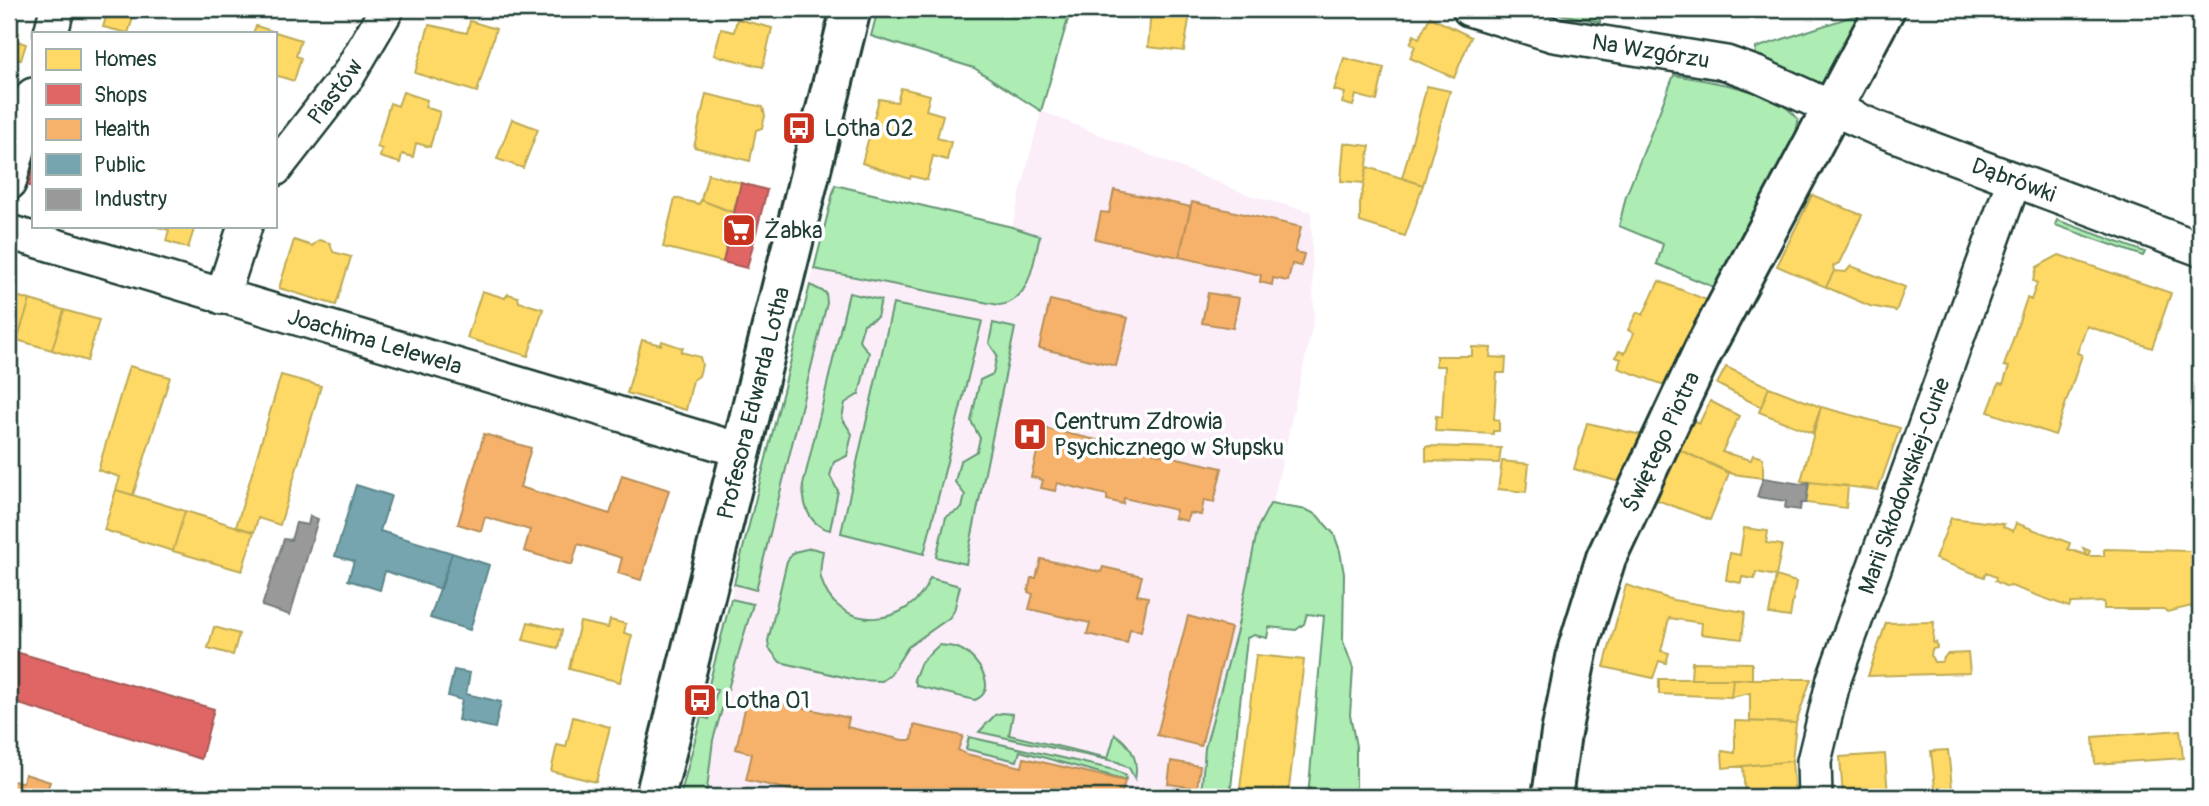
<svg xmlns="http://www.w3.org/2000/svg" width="2209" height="806" font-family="Pangolin,sans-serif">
<rect width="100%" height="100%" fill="#fff"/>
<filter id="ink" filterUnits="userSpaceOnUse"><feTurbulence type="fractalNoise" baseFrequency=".0143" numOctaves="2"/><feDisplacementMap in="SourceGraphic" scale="14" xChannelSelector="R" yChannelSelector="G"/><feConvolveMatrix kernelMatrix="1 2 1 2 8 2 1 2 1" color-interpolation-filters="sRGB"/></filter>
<g filter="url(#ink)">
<!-- built -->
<path fill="#fbeef9" d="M1041,111L1246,194L1311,212L1314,319L1229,700L1220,797H680L701,717L709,719L717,690L708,688L835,185L1012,226Z"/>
<!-- green -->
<path fill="#adedb4" stroke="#669574" stroke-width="2" d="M878,9H1071L1041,111L974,68L871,36Z
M1534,9H1599L1600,22Z
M1856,15L1860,18L1827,83L1815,84L1755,57L1756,48Z
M1674,75C1708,81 1777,90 1798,119C1800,146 1732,258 1716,288L1657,264L1663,244L1619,226L1626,196Z
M835,185L1012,227L1040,236C1033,261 1031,302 999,305L814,269Z
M2057,220L2145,252L2143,256L2055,225Z
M810,285L826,293L827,303L756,590L734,584Z
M849,293L881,300L877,317L864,324L859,340L869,353L859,394L845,403L842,418L852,434L847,456L834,462L830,476L838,491L830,530C808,525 803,505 803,485Z
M893,304L982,321L924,554L841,533Z
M993,323L1015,328L966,564L936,557L946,517L962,508L965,495L955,482L960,461L977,451L980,438L971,421L980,380L993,374L997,355L989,343Z
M1270,504L1307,510L1317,515L1334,534L1340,551L1344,574L1343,641L1353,668L1350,715L1356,746V797H1308L1324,616L1307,614L1304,624L1296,630L1269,627L1267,638L1254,635L1247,638L1230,797H1201L1205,748L1237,630L1258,527Z
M811,548L823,551C822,559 819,569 821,578C835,633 911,630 930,578L960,586L954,611L949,618L908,647L890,675L882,681L856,680L780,662L769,648L768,641L787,561L794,552Z
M731,599L753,604L713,740L706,797H680L701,717L709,719L717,690L708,688Z
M939,645C946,646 955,646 962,650C977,658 1000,690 975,700L917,686L914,679L921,662Z
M1002,713L1013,714L1009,735L1108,758L1115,734C1131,745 1139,760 1135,779L1129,768L1118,762L979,732L995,715Z
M969,737L1115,770L1125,775L1126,780L1020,751L1017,761L966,749Z"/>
<!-- homes -->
<path fill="#ffd966" stroke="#bcaa57" stroke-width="2" d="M89,9H136L128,33L103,27L107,14Z
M1151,9L1190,13L1184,51L1148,47Z
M1430,17L1471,37L1454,78L1410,58L1415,46L1410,44L1414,35L1419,38Z
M737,19L772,28L763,67L714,55L721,29L734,32Z
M470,21L496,29L477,92L415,73L429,25L467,33Z
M256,26L301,40L296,56L301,58L294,81L275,75V33H253Z
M9,30L19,33L17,41L26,44L21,60L12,58L9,69Z
M1344,58L1384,68L1377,101L1356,95L1353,106L1342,103L1345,93L1334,90Z
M1427,86L1450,91L1423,185L1402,178Z
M901,88L930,95L926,110L943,115L937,138L951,142L947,160L933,156L927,180L911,176L910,179L862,163L879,99L897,102Z
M403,92L427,100L425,107L440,112L430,147L416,143L413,157L402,154L400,163L380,157L382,149L377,147L390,103L398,106Z
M706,94L763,107L765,116L762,128L756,130L750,161L694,147Z
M512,119L538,129L523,168L497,159Z
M1344,143L1370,146L1364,183L1341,181Z
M1367,167L1423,185L1405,236L1360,222V204Z
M708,174L741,183L733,213L701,200Z
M1812,195L1862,215L1839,263L1833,266L1834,271L1826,287L1777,266Z
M675,198L699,204L701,200L736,213L723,262L663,247Z
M153,226H195L188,248L166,241L169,230Z
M294,240L312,246L319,240L330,243L333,252L351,257L336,305L279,288Z
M2059,255L2171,293L2152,348L2087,326L2077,353L2082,355L2055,435L1988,412L1999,383L2003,384L2009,367L2004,366L2027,298L2031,300L2037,283L2033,281L2037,267Z
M1851,266L1905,287L1896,311L1870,306L1826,287L1834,271L1846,272Z
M1659,281L1709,301L1667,386L1618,368L1621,359L1615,357L1619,351L1625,353L1634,333L1628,330L1637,312L1643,315Z
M482,291L505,298L508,294L518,297L519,302L543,309L528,356L467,338Z
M9,294L30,300L17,340L9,337Z
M30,300L64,310L52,350L17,340Z
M64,310L99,320L87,361L52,350Z
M642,340L661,345L662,341L683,348L681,352L700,357L702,365L699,376L693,380L686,410L627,393Z
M1472,347L1491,348L1490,357L1506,358L1505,373H1497L1494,419L1499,420V431H1493V434L1435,431L1436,416L1442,417L1445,366H1436V356H1472Z
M129,366L170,377L133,495L116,490L120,477L98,470Z
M1726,367L1769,387L1761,407L1717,384Z
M281,375L321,386L280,525L258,518L254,532L236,527Z
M1769,387L1821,407L1812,433L1759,412Z
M1710,401L1739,416L1722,452L1751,460L1753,455L1763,458V478L1733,474L1678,449L1692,420L1699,424Z
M1821,407L1900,428L1878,490L1801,481Z
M1587,423L1642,435L1620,482L1574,469Z
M1426,446L1501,448L1499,463L1426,461Z
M1678,449L1729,473L1710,520L1657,500Z
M1502,461L1529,464L1526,492L1498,489Z
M1809,482L1848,486L1846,508L1806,503Z
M116,490L185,511L173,551L104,530Z
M185,511L254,532L242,571L173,551Z
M1951,518L2004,524L2003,527L2013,531L2016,523L2070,543L2068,549L2086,555L2083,548L2090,551L2088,556H2104V549L2191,551L2192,544L2200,545V609H2192V606L2167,612L2164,609H2104V602L2071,603L2069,607L2011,586L2007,587L1995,581L1996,577L1986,573L1984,577L1935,559Z
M1744,528L1768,531L1766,543L1782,545L1776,576L1756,572L1755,579L1742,577L1741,583L1726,580L1730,553L1740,555Z
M1776,576L1796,582L1790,617L1769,614Z
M1626,585L1673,600L1745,612L1742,639L1701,634L1702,623L1669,618L1661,651L1669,653L1666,663L1659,661L1653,678L1604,667Z
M610,620L626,624L624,633L632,635L620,682L569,669L580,622L608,628Z
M528,622L562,630L558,648L523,640Z
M1934,622L1933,643L1936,642L1937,648L1932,649L1931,656L1934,662H1941L1947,654L1968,653L1970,673L1868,676L1886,623Z
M214,627L239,634L233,655L208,648Z
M1256,655L1304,660L1288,797H1239Z
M1692,662L1752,663V679H1691Z
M1659,679H1733L1731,697L1659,694Z
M1733,679H1811L1796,723L1750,721V693L1731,697Z
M573,717L610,727L596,782L551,771L557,745L566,747Z
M1735,721L1796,723L1792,761L1723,768L1722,751L1735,753Z
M2180,730L2183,758L2095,764L2093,737Z
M1948,750L1953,797H1936L1931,751Z
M1885,754L1888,797H1843L1840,757Z
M1792,761L1795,797H1745L1743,766Z"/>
<!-- shops -->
<path fill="#e06666" stroke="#a65a57" stroke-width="2" d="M33,162V187L26,185Z
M741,183L767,190L747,268L723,262Z
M9,650L214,709L201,759L9,701Z"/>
<!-- health -->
<path fill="#f6b26b" stroke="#b68f5a" stroke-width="2" d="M1114,190L1191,207L1179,257L1095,239L1101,212L1109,213Z
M1192,202L1301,227L1295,252L1304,254L1301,266L1292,264L1288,281L1273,278L1272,285L1260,282L1261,275L1179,257Z
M1208,293L1239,298L1233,328L1202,323Z
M1050,300L1128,318L1116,366L1039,348Z
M1043,428L1222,468L1214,502L1204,500L1201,515L1189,513L1187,521L1174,518L1176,510L1124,498L1123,504L1107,500V495L1057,483L1055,491L1041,488L1043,480L1031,477Z
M484,434L531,448L520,487L610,514L622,475L669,490L641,580L618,573L622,558L578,544L572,565L524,551L530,530L485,517L481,531L458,524Z
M1041,559L1101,572L1103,567L1142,576L1137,595L1148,597L1141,631L1130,629L1127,643L1087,634L1090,623L1029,609L1033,594L1028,592L1031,578H1036Z
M1188,616L1231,628L1201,746L1157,735Z
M748,695L849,718L847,727L903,740H912L914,725L963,736L958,750L966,754L1022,767L1024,758L1125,781L1121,797H821L746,780L752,754L736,749Z
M1171,761L1200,766L1197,788L1168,784Z
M25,774L50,782L47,790L65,797H9V781L23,782Z"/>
<!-- public -->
<path fill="#76a5af" stroke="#5c868a" stroke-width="2" d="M356,485L391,496L380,531L452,553L441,589L385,571L380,590L348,580L354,561L335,556Z
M452,553L489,565L470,630L430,618Z
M454,670L470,673L466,694L501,702L495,728L458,720L462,700L448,696Z"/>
<!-- industry -->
<path fill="#999" stroke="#747d7b" stroke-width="2" d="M1763,478L1801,484L1809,482L1806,503H1801L1800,510L1785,508L1786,501L1757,497Z
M310,516L318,519L290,615L262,606L284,539L291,540L296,523L308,525Z"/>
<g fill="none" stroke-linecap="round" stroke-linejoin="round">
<!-- minor casing -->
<g stroke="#1f3d34" stroke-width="38">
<g id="minor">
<path id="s1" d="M1469,9L1554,35L1726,63L1757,74L1876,128L2200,249"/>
<path d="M51,33L57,9"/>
<path id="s2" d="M275,169L349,74L387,9"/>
<path d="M9,183L33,95"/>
<path id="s3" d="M9,232L740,450"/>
<path d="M222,297L245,226"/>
<path id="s4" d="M1815,797L1814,761L1834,679L2014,180"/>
</g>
</g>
<!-- tertiary casing -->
<g stroke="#1f3d34" stroke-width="44">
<g id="tertiary">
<path id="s5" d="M655,797L851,9"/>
</g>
</g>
<!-- secondary casing -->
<g stroke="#1f3d34" stroke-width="44">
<g id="secondary">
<path id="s6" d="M1552,797L1561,733L1578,648L1606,558L1704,349L1885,9"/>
</g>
</g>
<!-- minor -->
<use href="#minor" stroke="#fff" stroke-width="33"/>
<!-- tertiary -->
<use href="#tertiary" stroke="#fff" stroke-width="38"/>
<!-- secondary -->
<use href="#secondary" stroke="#fff" stroke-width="38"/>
</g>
</g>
<!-- icons -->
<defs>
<g id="bus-square" transform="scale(1.75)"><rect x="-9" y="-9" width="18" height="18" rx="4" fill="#c8321e" stroke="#fff"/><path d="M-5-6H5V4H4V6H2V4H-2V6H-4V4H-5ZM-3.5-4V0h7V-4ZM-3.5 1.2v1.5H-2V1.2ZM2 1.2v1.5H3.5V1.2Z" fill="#fff"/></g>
<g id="supermarket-square" transform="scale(1.75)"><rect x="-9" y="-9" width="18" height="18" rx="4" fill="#c8321e" stroke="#fff"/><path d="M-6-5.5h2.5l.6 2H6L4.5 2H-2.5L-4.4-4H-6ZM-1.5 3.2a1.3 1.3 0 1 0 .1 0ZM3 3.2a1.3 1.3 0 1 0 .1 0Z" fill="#fff"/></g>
<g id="hospital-square" transform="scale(1.75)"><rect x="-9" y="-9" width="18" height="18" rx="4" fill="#c8321e" stroke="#fff"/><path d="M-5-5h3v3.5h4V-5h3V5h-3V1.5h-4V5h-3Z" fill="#fff"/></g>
</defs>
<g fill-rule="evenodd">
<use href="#bus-square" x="799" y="128"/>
<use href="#supermarket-square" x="739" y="230"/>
<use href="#hospital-square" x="1030" y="434"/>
<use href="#bus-square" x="700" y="700"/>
</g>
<g text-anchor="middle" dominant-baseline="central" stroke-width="7" stroke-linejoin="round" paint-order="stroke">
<!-- street labels -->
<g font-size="23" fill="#1f3d34" stroke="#fff">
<text stroke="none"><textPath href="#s1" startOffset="187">Na Wzgórzu</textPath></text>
<text stroke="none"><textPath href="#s2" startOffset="98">Piastów</textPath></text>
<text stroke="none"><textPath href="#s1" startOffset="574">Dąbrówki</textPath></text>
<text stroke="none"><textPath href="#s3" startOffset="382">Joachima Lelewela</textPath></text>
<text stroke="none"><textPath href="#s5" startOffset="406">Profesora Edwarda Lotha</textPath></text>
<text stroke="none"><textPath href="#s6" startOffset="374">Świętego Piotra</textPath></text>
<text stroke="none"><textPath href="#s4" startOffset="326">Marii Skłodowskiej-Curie</textPath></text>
</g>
<!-- poi labels -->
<g font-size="23" fill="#1f3d34" stroke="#fff" text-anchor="start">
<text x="824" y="128">Lotha 02</text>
<text x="764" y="230">Żabka</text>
<text x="1054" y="421">Centrum Zdrowia<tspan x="1054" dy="26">Psychicznego w Słupsku</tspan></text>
<text x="724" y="700">Lotha 01</text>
</g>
</g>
<!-- margin -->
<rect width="2209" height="806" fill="none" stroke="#fff" stroke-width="35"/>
<rect x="18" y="18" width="2174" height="771" fill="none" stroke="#1f3d34" stroke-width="2.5" filter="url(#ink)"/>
<!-- legend -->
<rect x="32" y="32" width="245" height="196" fill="#ffffff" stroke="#a5b1ae" stroke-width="2"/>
<rect x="46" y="49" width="35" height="21" fill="#ffd966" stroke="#a5b1ae" stroke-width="2"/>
<text x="94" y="66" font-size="21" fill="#1f3d34">Homes</text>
<rect x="46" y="84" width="35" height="21" fill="#e06666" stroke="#a5b1ae" stroke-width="2"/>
<text x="94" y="102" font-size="21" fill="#1f3d34">Shops</text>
<rect x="46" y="119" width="35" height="21" fill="#f6b26b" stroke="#a5b1ae" stroke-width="2"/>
<text x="94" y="136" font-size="21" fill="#1f3d34">Health</text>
<rect x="46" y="154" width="35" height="21" fill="#76a5af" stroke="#a5b1ae" stroke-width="2"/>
<text x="94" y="172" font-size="21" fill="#1f3d34">Public</text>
<rect x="46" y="189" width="35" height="21" fill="#999999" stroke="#a5b1ae" stroke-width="2"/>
<text x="94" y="206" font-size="21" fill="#1f3d34">Industry</text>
</svg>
